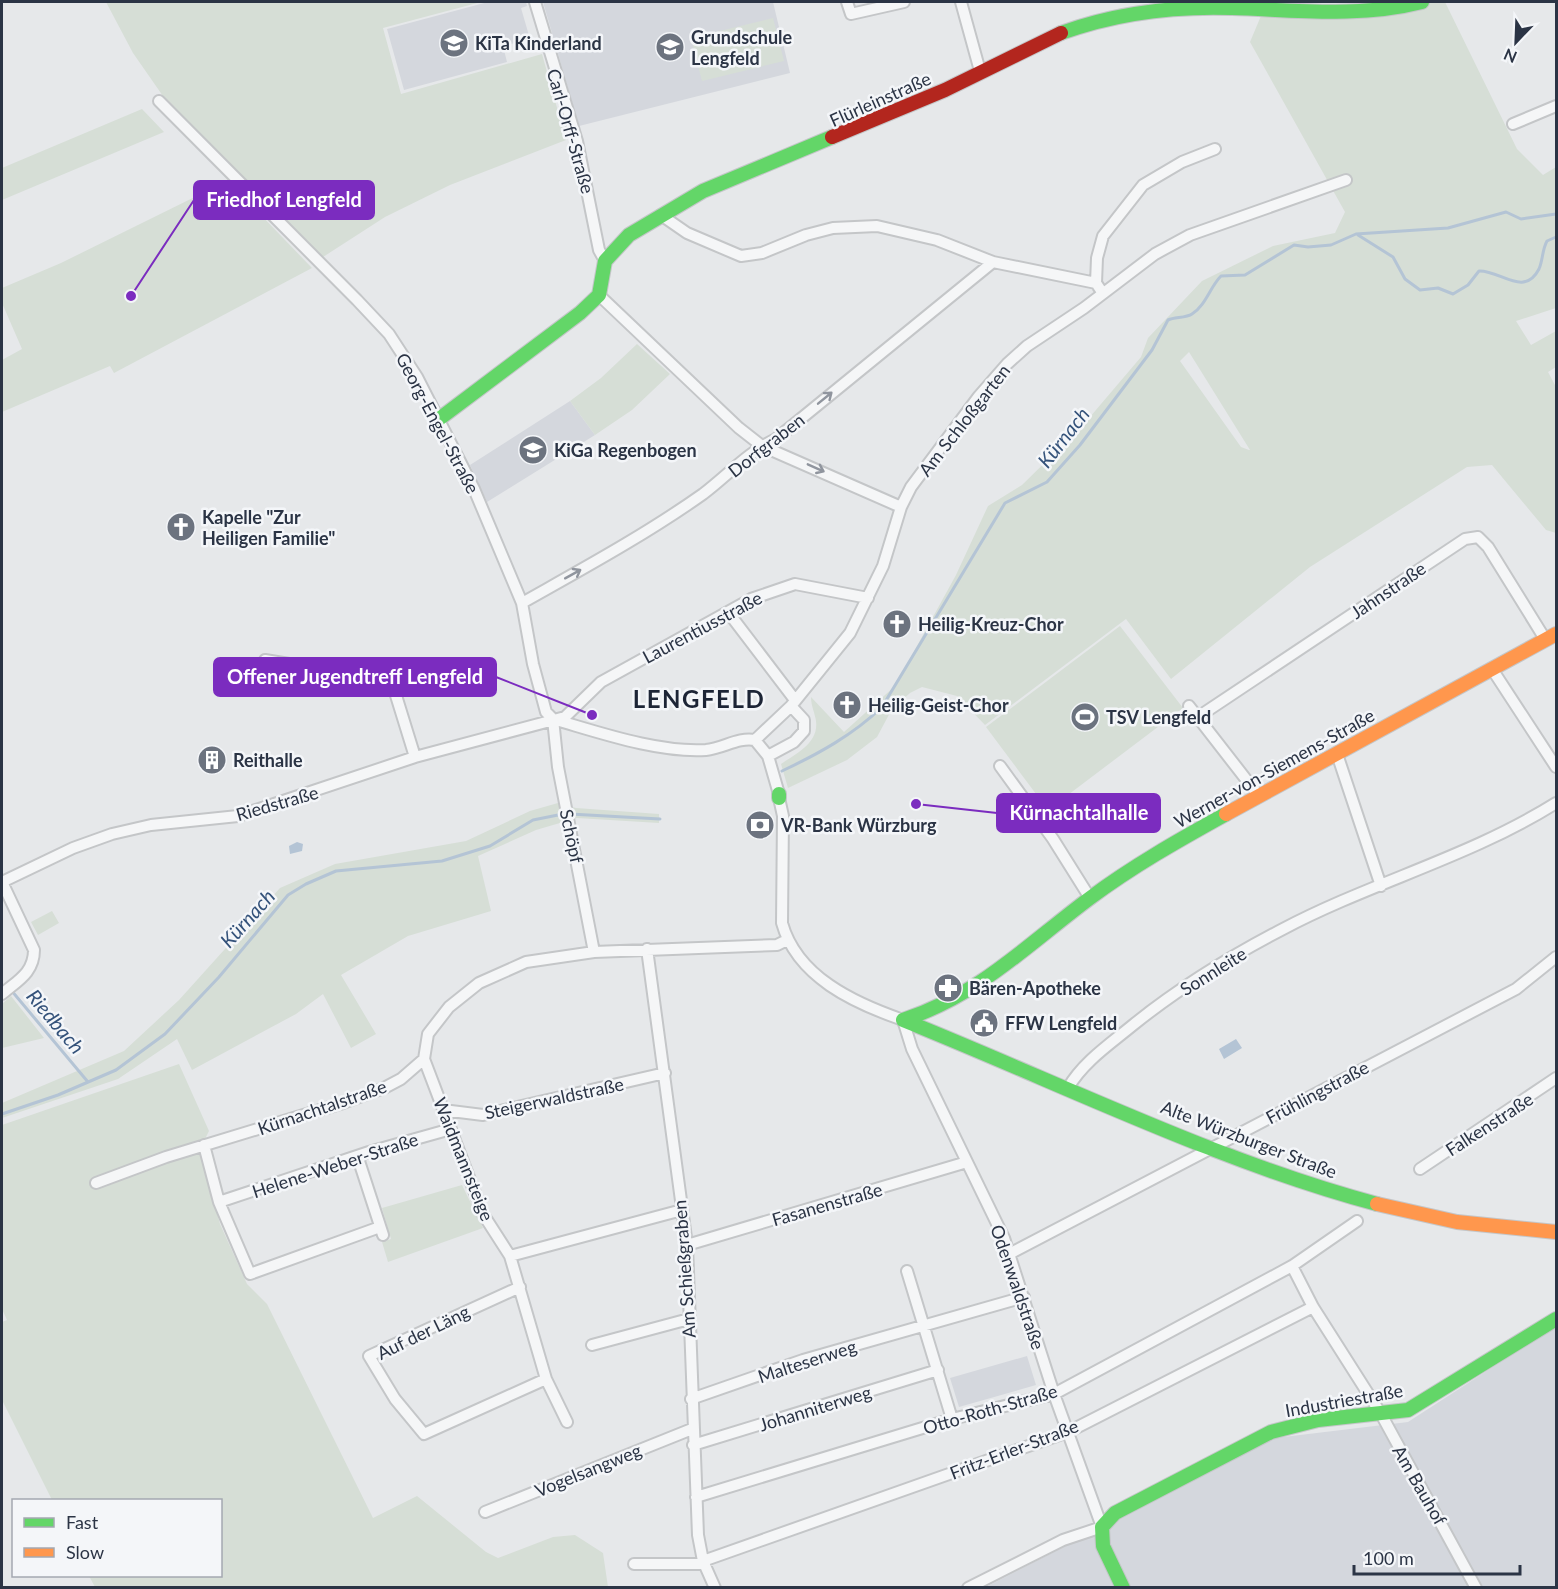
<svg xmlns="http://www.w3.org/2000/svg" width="1558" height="1589" font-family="Lato,sans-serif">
<rect width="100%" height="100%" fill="#e6e8ea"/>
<!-- built -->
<path fill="#d4d7dd" d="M488,2H526L527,6L521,8L530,39L503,46L507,62L404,90L387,29Z
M543,2H773L790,73L579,126Z
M570,401L595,435L487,502L470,465Z
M1556,1326V1587L984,1588L1275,1438L1408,1422Z
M1027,1356L1036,1385L959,1407L950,1378Z"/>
<!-- green -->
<path fill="#d6ded6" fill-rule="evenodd" d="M106,2H481L383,28L401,94L542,54L566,140L450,185L385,217L323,257L165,99L133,53Z
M1392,2H1445L1517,149L1543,175L1556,167V308L1516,321L1531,345L1556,331V367L1548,372L1556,387V533L1546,530L1492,465L1467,467L1310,567L1171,679L1126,619L985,725L957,696L922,687L910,693L892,709L877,737L847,760L788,788L781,764C796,754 819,743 816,721C815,713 811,706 811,697L844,732L895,686L956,575L988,506L1022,485L1084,424L1141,357L1148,338L1202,281L1273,246L1335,233L1345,212L1250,42L1266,4L1363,5ZM1189,352L1250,450H1249L1241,447L1180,361Z
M773,18L784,61L702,81L691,38Z
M142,109L164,132L2,200V168Z
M217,186L246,217L258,212L312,268L114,373L110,366L2,412V360L22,349L2,303V288L61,263Z
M637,344L670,374L632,410L595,435L570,401L601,378Z
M1120,626L1183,708L1048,810L986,727Z
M558,803L576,808L659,814V823L577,818L536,830L478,856L491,911L408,936L341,975L376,1034L351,1048L323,994L296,1014L192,1070L177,1039L118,1079L2,1118V1103L124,1051L179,1000L280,888L335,864L466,841L530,811Z
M52,911L59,923L38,935L31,922Z
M11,996L44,1038L2,1048V1004Z
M179,1064L209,1131L200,1149L220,1224L247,1284L267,1304L373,1518L417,1496L486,1552L498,1558L553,1537L575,1535L603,1553L608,1587H95L89,1576H220V1500H52L2,1400V1322L7,1320L2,1309V1125Z
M462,1185L483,1228L388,1262L382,1242L391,1239L382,1208Z"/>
<!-- water -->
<path fill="#b4c4d5" d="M297,842L303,844L302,851L290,854L289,846Z
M1236,1039L1242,1048L1224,1059L1219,1049Z"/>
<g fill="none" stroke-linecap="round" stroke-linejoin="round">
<!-- stream -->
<path stroke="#b4c4d5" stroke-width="3" d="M1358,235L1393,257L1405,279L1420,290L1438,288L1453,294L1468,285L1479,271C1500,270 1524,298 1539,269C1543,260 1542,250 1547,241L1556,237
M782,771C818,754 853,735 882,707L1005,503L1047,482L1080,445L1152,350L1168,320C1175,317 1186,318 1192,314C1206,305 1210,287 1221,276L1245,275L1294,245L1308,247L1331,245L1356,234L1448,228L1506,212L1521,219L1556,214
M570,814L660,819
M11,990L88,1082
M2,1114L58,1095L116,1070L165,1034L219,977L288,895L306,884L336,871L442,861L490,846L533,820L563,814"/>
<!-- street casing -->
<g stroke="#c4c6c8" stroke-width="14">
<path id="street" d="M535,2L577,141L599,250L605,261
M847,2L851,14L904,2
M961,2L980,71
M159,101L357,300L389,334L417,377L474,489L522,603L533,664L546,712L553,719
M1513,124L1556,106
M661,215L687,233L741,256L762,253L806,235L833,228L877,226L937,240L993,262L1096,283L1102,292
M1096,283L1097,258L1103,236L1143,185L1182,162L1215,149
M599,295L739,428L762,446L901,507
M522,603C584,568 645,535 703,494C727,476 748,452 776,439L993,262
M728,612L795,700
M265,660L374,678L394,689L415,757
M1492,669L1556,767
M1189,706L1259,796
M1198,717L1465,539L1478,537L1488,547L1545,639
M553,719L558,767L594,952
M556,720C601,733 659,753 706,750C724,748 738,737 755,740L768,756L779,794
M755,740L791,706L850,633L883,566L901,507L911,487L979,396L1007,364L1027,346L1084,308L1155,254L1190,235L1346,180
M1337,754L1381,886
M768,756L794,742L804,731V720L791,706
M1000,766L1053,839L1090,898
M779,798L783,816L782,923C797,977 854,1003 903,1020L912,1049L1004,1238L1054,1394L1102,1527L1063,1540L968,1588
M2,882L73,848L112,834L151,825L238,816L415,757L565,717L601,682L751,599L795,584L868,598
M2,882L34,950C34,973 17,981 2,994
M647,949L687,1245L698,1535L703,1561L715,1588
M424,1059L483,1214L510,1256L682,1210
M1068,1088C1083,1062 1110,1044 1133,1025C1179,988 1231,956 1283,929C1372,882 1470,857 1556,803
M443,1110L483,1115L665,1073
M204,1145L219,1202L250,1274L380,1227
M358,1158L383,1235
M1420,1169L1556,1078
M96,1183L166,1157L343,1103L384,1088L401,1079L424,1059L428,1034L449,1007L479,983L526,962L594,952L777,945L787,940
M219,1202L369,1152L451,1129
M687,1245L967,1162
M1009,1254L1516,989L1556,957
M510,1256L546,1379L567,1422
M1292,1266L1313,1307L1381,1414L1476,1588
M907,1271L952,1419
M520,1287L369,1356L395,1399L424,1434L546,1379
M592,1345L689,1319
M691,1399L803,1360L1024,1297
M693,1445L938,1370
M696,1497L952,1419L1054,1394L1292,1266L1357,1221
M485,1512L692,1429
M703,1561L1068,1432L1313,1307
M634,1564H704"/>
</g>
<!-- fast casing -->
<g stroke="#c4c6c8" stroke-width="16">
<path id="fast" d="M1061,33C1116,13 1173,6 1232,8C1296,10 1359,18 1422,2
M439,419L580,313L599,295L605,261L629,235L703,191L832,137
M779,794V798
M903,1020C979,995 1027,945 1090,898C1133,866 1179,840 1226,814
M903,1020C1058,1082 1216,1161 1377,1204
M1123,1588L1103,1546L1102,1527L1115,1513L1271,1432L1318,1420L1408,1410L1556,1319"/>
</g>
<!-- slow casing -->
<g stroke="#c4c6c8" stroke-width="16">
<path id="slow" d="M1226,814L1556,634
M1377,1204L1457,1222L1556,1232"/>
</g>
<!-- jam casing -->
<g stroke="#c4c6c8" stroke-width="16">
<path id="jam" d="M832,137L945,90L1061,33"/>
</g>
<!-- street -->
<use href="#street" stroke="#f5f6f7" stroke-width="10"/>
<!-- fast -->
<use href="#fast" stroke="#63d668" stroke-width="14"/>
<!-- slow -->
<use href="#slow" stroke="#ff974d" stroke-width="14"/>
<!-- jam -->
<use href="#jam" stroke="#b3261e" stroke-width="14"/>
</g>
<!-- one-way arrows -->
<defs><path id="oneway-shaft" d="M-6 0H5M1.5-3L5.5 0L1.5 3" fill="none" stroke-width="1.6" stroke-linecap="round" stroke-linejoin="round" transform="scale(1.5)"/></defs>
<g stroke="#90959e">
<use href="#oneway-shaft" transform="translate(825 398) rotate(-39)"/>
<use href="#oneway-shaft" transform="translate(816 468) rotate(24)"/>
<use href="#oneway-shaft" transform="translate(573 574) rotate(-29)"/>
</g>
<!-- icons -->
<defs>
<g id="school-disc" transform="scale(1.5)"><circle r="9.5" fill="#6c737f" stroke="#f4f6f9"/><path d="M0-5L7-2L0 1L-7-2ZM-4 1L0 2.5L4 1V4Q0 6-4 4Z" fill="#fff"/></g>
<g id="church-disc" transform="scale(1.5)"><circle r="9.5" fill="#6c737f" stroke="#f4f6f9"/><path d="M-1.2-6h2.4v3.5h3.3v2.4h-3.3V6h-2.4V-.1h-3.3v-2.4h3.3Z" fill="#fff"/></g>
<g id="stadium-disc" transform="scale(1.5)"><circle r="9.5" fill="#6c737f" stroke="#f4f6f9"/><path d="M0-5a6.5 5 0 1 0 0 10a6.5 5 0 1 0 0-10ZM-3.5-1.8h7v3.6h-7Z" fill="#fff"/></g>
<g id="building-disc" transform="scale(1.5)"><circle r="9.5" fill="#6c737f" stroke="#f4f6f9"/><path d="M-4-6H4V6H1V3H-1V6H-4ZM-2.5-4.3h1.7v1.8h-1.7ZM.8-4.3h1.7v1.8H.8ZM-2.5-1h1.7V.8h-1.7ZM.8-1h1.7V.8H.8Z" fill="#fff"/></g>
<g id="bank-disc" transform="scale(1.5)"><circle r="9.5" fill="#6c737f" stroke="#f4f6f9"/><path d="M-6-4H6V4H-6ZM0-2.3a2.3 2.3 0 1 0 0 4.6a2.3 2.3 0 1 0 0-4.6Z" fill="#fff"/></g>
<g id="pharmacy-disc" transform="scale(1.5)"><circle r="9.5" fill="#6c737f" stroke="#f4f6f9"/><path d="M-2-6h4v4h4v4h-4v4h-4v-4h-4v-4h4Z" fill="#fff"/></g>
<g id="civic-disc" transform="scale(1.5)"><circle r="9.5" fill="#6c737f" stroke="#f4f6f9"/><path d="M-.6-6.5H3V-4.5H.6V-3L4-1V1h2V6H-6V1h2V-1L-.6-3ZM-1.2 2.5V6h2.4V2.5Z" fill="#fff"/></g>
</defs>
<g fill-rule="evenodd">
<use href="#school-disc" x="454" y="43"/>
<use href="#school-disc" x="670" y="47"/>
<use href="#school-disc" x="533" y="450"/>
<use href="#church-disc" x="181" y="527"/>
<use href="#church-disc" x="897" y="624"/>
<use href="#church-disc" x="847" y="705"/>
<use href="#stadium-disc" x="1085" y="717"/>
<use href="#building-disc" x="212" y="760"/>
<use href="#bank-disc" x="760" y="825"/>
<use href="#pharmacy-disc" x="948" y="988"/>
<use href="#civic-disc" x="984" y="1023"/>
</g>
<g text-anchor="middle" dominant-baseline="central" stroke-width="5" stroke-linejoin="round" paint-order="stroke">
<!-- poi labels -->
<g font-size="18" font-weight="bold" fill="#2b3445" stroke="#f4f6f9" text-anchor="start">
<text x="691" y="37">Grundschule<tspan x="691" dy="21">Lengfeld</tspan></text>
<text x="475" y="43">KiTa Kinderland</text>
<text x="554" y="450">KiGa Regenbogen</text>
<text x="202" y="517">Kapelle "Zur<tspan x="202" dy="21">Heiligen Familie"</tspan></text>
<text x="918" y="624">Heilig-Kreuz-Chor</text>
<text x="868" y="705">Heilig-Geist-Chor</text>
<text x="1106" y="717">TSV Lengfeld</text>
<text x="233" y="760">Reithalle</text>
<text x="781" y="825">VR-Bank Würzburg</text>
<text x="969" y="988">Bären-Apotheke</text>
<text x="1005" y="1023">FFW Lengfeld</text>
</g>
<!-- street labels -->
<g font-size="18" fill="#2b3445" stroke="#f4f6f9">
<text transform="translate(880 99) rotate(-24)">Flürleinstraße</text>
<text transform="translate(571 131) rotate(74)">Carl-Orff-Straße</text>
<text transform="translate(964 420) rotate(-52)">Am Schloßgarten</text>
<text transform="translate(438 423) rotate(62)">Georg-Engel-Straße</text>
<text transform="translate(766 445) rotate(-38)">Dorfgraben</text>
<text transform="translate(1388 590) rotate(-34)">Jahnstraße</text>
<text transform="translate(702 627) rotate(-28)">Laurentiusstraße</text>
<text transform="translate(1274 768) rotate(-29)">Werner-von-Siemens-Straße</text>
<text transform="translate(277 803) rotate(-16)">Riedstraße</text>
<text transform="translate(572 836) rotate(78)">Schöpf</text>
<text transform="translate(1213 971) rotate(-32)">Sonnleite</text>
<text transform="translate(1317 1092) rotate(-28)">Frühlingstraße</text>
<text transform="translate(554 1098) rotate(-12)">Steigerwaldstraße</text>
<text transform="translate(322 1107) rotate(-19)">Kürnachtalstraße</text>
<text transform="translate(1489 1124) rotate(-33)">Falkenstraße</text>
<text transform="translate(1249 1139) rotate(21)">Alte Würzburger Straße</text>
<text transform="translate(464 1159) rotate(68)">Waidmannsteige</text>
<text transform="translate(335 1165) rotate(-18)">Helene-Weber-Straße</text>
<text transform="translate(827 1204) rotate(-16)">Fasanenstraße</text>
<text transform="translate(684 1269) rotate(-94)">Am Schießgraben</text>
<text transform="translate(1018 1287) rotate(71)">Odenwaldstraße</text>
<text transform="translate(423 1332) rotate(-26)">Auf der Läng</text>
<text transform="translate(807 1361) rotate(-18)">Malteserweg</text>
<text transform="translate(1344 1400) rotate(-10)">Industriestraße</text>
<text transform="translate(815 1408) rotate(-17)">Johanniterweg</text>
<text transform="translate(990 1409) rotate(-16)">Otto-Roth-Straße</text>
<text transform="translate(1014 1449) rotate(-21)">Fritz-Erler-Straße</text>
<text transform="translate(588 1470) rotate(-22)">Vogelsangweg</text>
<text transform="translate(1420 1485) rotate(60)">Am Bauhof</text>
</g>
<!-- water labels -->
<g font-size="20" font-style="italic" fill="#34527a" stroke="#f4f6f9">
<text transform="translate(1063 437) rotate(-52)">Kürnach</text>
<text transform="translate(247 918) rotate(-48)">Kürnach</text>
<text transform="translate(56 1021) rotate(50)">Riedbach</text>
</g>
<!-- district labels -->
<g font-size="24" font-weight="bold" letter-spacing="1.5" fill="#1d2536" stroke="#f4f6f9">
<text x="699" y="698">LENGFELD</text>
</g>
</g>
<!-- callouts -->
<path fill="none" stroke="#7b2cbf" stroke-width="2" d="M131 296L194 200M592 715L496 677M916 804L997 813"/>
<g fill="#7b2cbf" stroke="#f4f6f9" stroke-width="2">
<circle cx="131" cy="296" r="6"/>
<circle cx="592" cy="715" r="6"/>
<circle cx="916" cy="804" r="6"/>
</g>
<g fill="#7b2cbf" stroke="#7b2cbf" stroke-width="2">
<rect x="194" y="181" width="180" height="38" rx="6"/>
<rect x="214" y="658" width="282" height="38" rx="6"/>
<rect x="997" y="794" width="163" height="38" rx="6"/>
</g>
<g font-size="20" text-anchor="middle" font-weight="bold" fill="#fff">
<text x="284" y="207">Friedhof Lengfeld</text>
<text x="355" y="684">Offener Jugendtreff Lengfeld</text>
<text x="1079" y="820">Kürnachtalhalle</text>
</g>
<!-- border -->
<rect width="1558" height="1589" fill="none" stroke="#2b3445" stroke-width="6"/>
<!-- legend -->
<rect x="12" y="1499" width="210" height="78" fill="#f4f6f9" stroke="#a4a8b1" stroke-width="1.5"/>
<rect x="24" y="1518" width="30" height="9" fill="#63d668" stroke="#a4a8b1" stroke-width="1.5"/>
<text x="66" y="1529" font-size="18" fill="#2b3445">Fast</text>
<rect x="24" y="1548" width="30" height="9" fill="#ff974d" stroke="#a4a8b1" stroke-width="1.5"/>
<text x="66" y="1559" font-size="18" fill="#2b3445">Slow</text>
<!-- north arrow -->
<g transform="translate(1516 42) rotate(203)" stroke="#f4f6f9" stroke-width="4.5" paint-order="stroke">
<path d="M0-4.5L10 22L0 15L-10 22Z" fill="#2b3445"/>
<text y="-9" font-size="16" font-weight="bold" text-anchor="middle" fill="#2b3445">N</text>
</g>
<!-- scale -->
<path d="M1354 1565v9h166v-9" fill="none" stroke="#2b3445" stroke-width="3"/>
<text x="1363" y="1565" font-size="18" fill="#2b3445" stroke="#f4f6f9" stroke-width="4.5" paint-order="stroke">100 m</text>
</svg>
